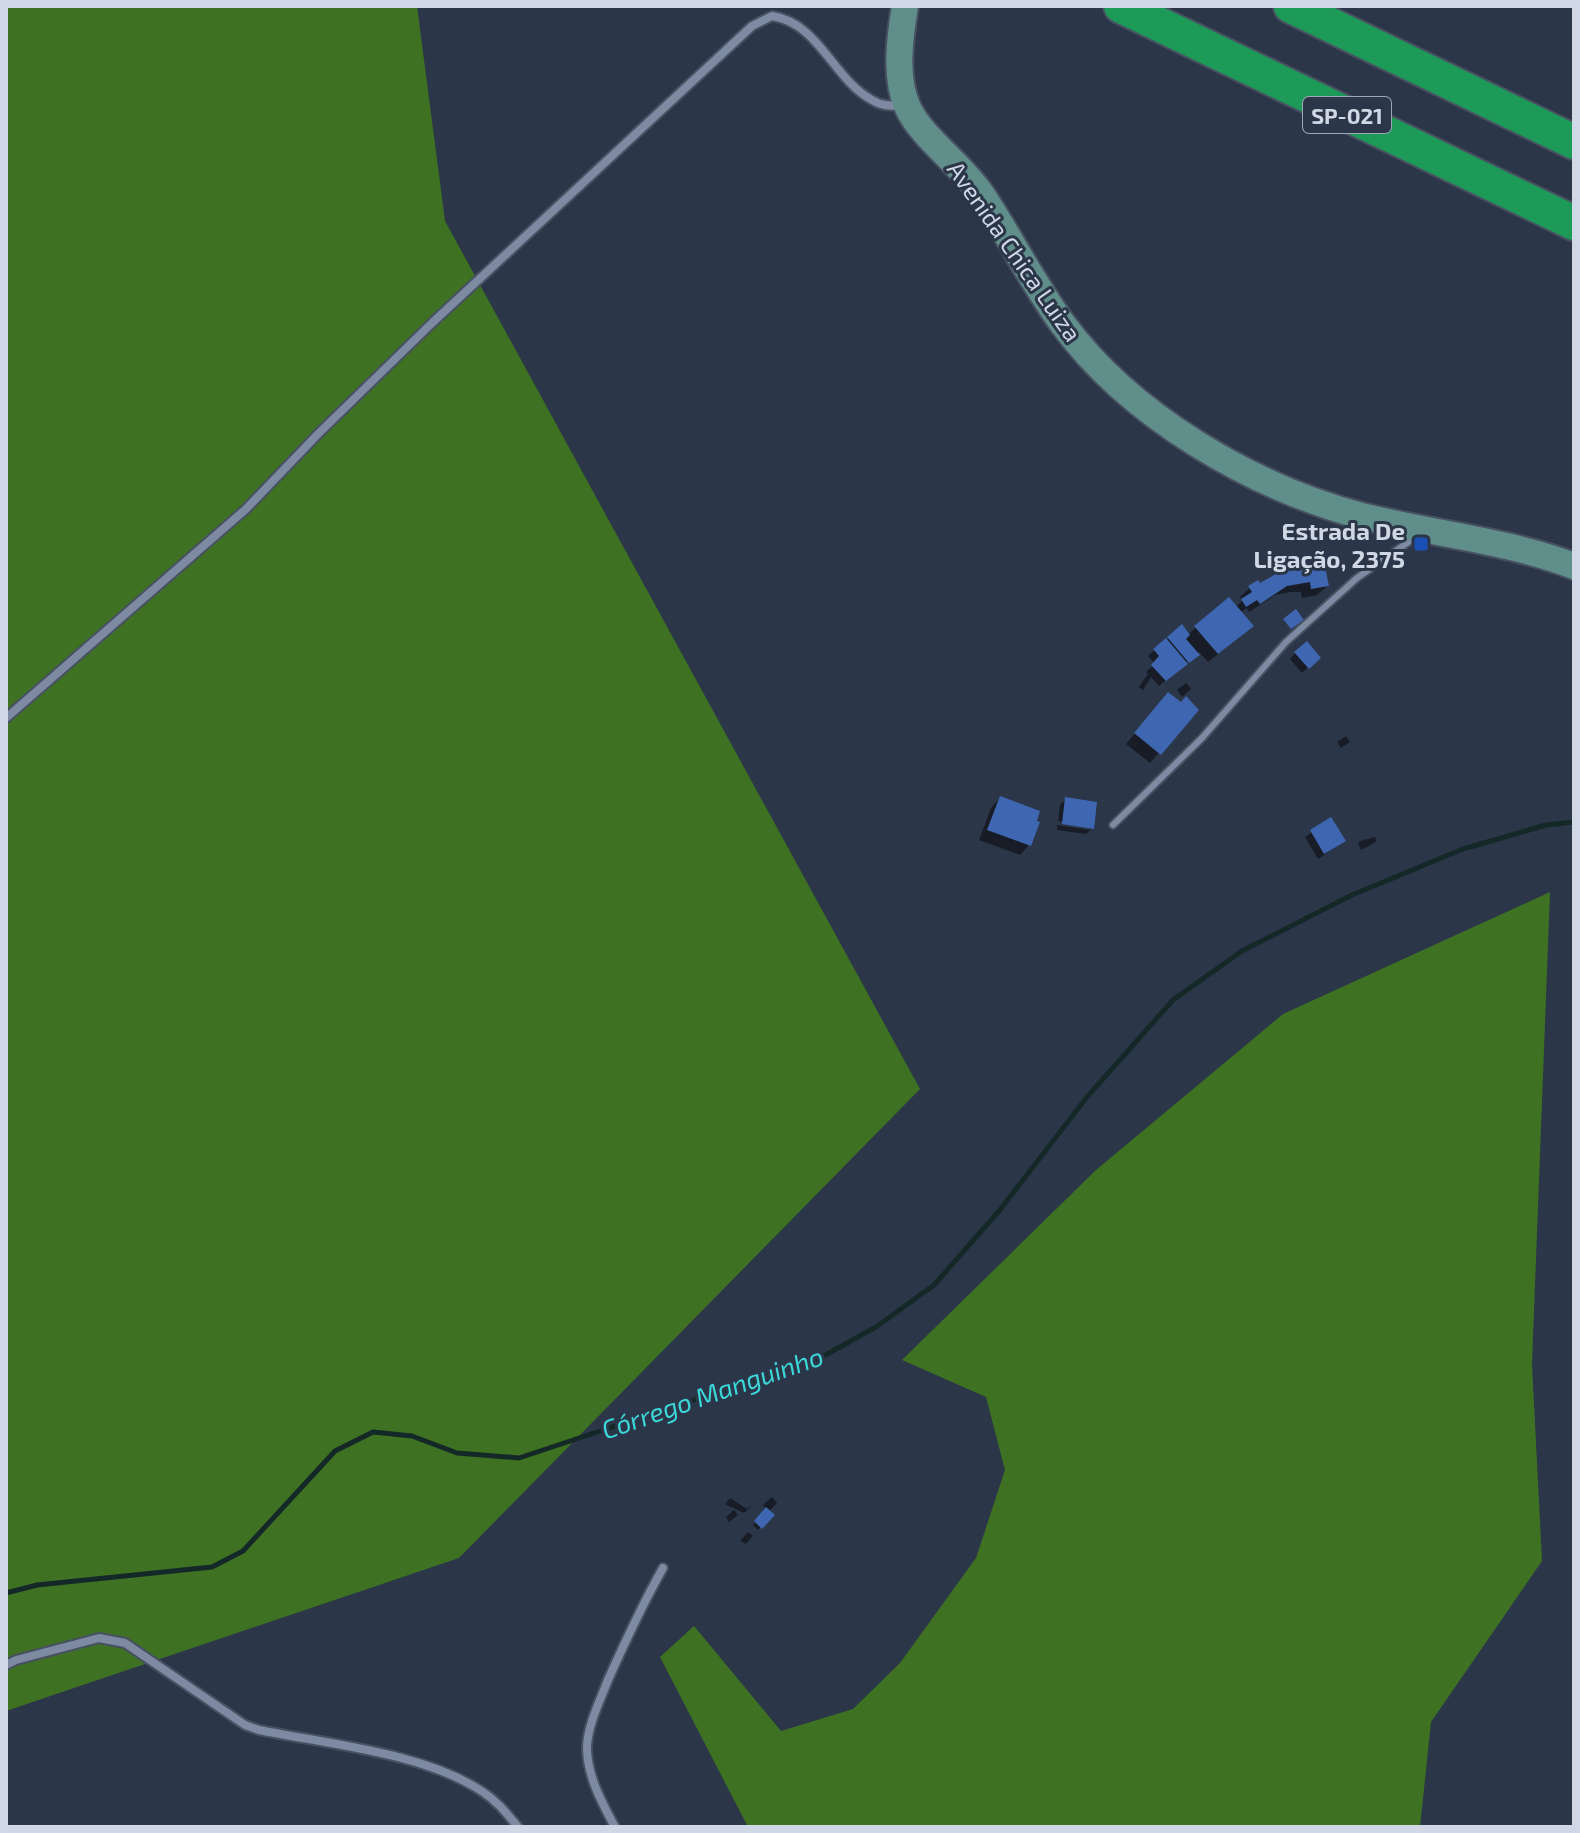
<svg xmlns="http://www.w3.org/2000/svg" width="1580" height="1833" font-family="'Exo 2',sans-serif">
<rect width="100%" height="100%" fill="#2b3649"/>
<!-- forest -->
<path fill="#3e7222" d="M6,6H417L445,221L920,1089L459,1558L6,1711Z
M1550,892L1532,1364L1542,1561L1431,1722L1420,1827H748L660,1657L694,1626L781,1731L853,1709L900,1663L976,1558L1005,1470L986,1397L902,1360L1096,1170L1283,1014Z"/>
<!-- shadow -->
<path fill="#0007" d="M1282,573L1327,586L1317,595L1302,598L1301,592H1291L1275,595L1249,612L1247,608L1240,613L1242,635L1208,662L1199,652L1159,686L1151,677L1143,690L1139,687L1148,674L1146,672L1155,664L1148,656L1181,627L1188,635L1196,627L1236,607L1242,601L1240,597L1250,588L1260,586Z
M1295,653L1318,658L1302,673L1290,659Z
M1186,683L1191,689L1182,697L1177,690Z
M1159,704L1181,705L1196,710L1150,763L1126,744Z
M1346,736L1350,742L1341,748L1337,742Z
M1000,798L1029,845L1020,855L979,840L991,808Z
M1066,799L1092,828L1086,834L1057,830V825L1090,830V826L1058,821L1060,805Z
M1330,820L1344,841L1318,859L1305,837Z
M1375,837L1376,841L1374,843L1361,850L1358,843L1360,841Z
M772,1497L777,1503L768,1512L772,1515L758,1530L753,1525L766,1509L763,1505Z
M730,1498L747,1509L754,1504L744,1513L725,1504Z
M734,1510L738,1515L729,1522L726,1517Z
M748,1532L753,1536L746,1544L740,1541Z"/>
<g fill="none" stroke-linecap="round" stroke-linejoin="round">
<!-- stream -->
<path stroke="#152828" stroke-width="5" d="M6,1593L37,1585L212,1567L243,1551L335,1451L373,1432L412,1436L457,1453L519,1458L820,1358L876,1327L934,1285L999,1211L1087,1097L1173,1000L1242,951L1352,895L1463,849L1546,825L1574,822"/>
</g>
<!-- building -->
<path fill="#3f66b0" d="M1324,562L1329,586L1311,589L1310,582L1287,586L1260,604L1257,600L1246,607L1241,599L1252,592L1248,586L1258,580L1260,583L1281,571Z
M1229,597L1254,626L1218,654L1194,626Z
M1296,609L1304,620L1291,629L1283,619Z
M1182,624L1190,635L1186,639L1200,655L1189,663L1167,637Z
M1166,638L1188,664L1166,681L1151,665L1159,656L1153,649Z
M1307,641L1321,658L1309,669L1294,652Z
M1168,692L1181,702L1186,696L1199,710L1161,755L1134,733Z
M1000,796L1040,811L1037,821L1040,822L1031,846L987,830Z
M1065,797L1097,802L1094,829L1062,824Z
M1331,817L1346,841L1324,854L1310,830Z
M766,1507L775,1515L762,1529L754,1521Z"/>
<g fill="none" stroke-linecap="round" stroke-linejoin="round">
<!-- lane casing -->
<g stroke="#485162" stroke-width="10">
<path id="lane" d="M1113,825L1202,738L1286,642L1357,578L1417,536"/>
</g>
<!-- street casing -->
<g stroke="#485162" stroke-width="12">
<path id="street" d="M6,718L246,509L318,434L432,323L752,26L772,16C819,23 833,79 872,100C881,106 892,106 902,106
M6,1665L16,1660L99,1638L125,1643L245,1725L259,1730C328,1744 425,1753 483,1792C498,1802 507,1814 518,1827
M615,1827C602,1803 586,1774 587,1745C589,1722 600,1701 608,1680C625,1642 642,1605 663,1568"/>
</g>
<!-- secondary casing -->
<g stroke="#485162" stroke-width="30">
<path id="secondary" d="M905,6C900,36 894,78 908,108C922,138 962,165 982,195C1010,237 1032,282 1062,323C1130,416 1252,487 1362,516C1433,534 1505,540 1574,566"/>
</g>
<!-- highway casing -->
<g stroke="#485162" stroke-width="38">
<path id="highway" d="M1121,6L1574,223
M1291,6L1574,142"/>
</g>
<!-- lane -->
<use href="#lane" stroke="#7d8aa1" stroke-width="6"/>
<!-- street -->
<use href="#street" stroke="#7d8aa1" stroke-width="8"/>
<!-- secondary -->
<use href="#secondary" stroke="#608f8b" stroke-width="26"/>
<!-- highway -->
<use href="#highway" stroke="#1e9a58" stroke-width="34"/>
</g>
<!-- markers -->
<rect fill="#1a4fb4" stroke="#2b3649" stroke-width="3" x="1413" y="536" width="16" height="16" rx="4"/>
<g text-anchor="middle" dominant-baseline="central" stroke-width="6" stroke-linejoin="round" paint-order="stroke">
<!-- shield labels -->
<rect fill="#2b3649" stroke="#9fa7b6" stroke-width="2" x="1303" y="97" width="88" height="36" rx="6"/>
<g font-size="22" font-weight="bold" fill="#d1d8e5">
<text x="1347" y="115">SP-021</text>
</g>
<!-- street labels -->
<g font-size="24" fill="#d1d8e5" stroke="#2b3649">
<text transform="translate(1015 251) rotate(55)">Avenida Chica Luiza</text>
</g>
<!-- poi labels -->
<g font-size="24" font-weight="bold" fill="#d1d8e5" stroke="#2b3649" text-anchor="end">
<text x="1405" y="530">Estrada De<tspan x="1405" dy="28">Ligação, 2375</tspan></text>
</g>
<!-- water labels -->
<g font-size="26" font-style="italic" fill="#3cd7d8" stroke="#2b3649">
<text transform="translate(712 1392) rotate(-19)">Córrego Manguinho</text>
</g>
</g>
<!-- border -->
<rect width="1580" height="1833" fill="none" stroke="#d1d8e5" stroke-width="16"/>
</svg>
